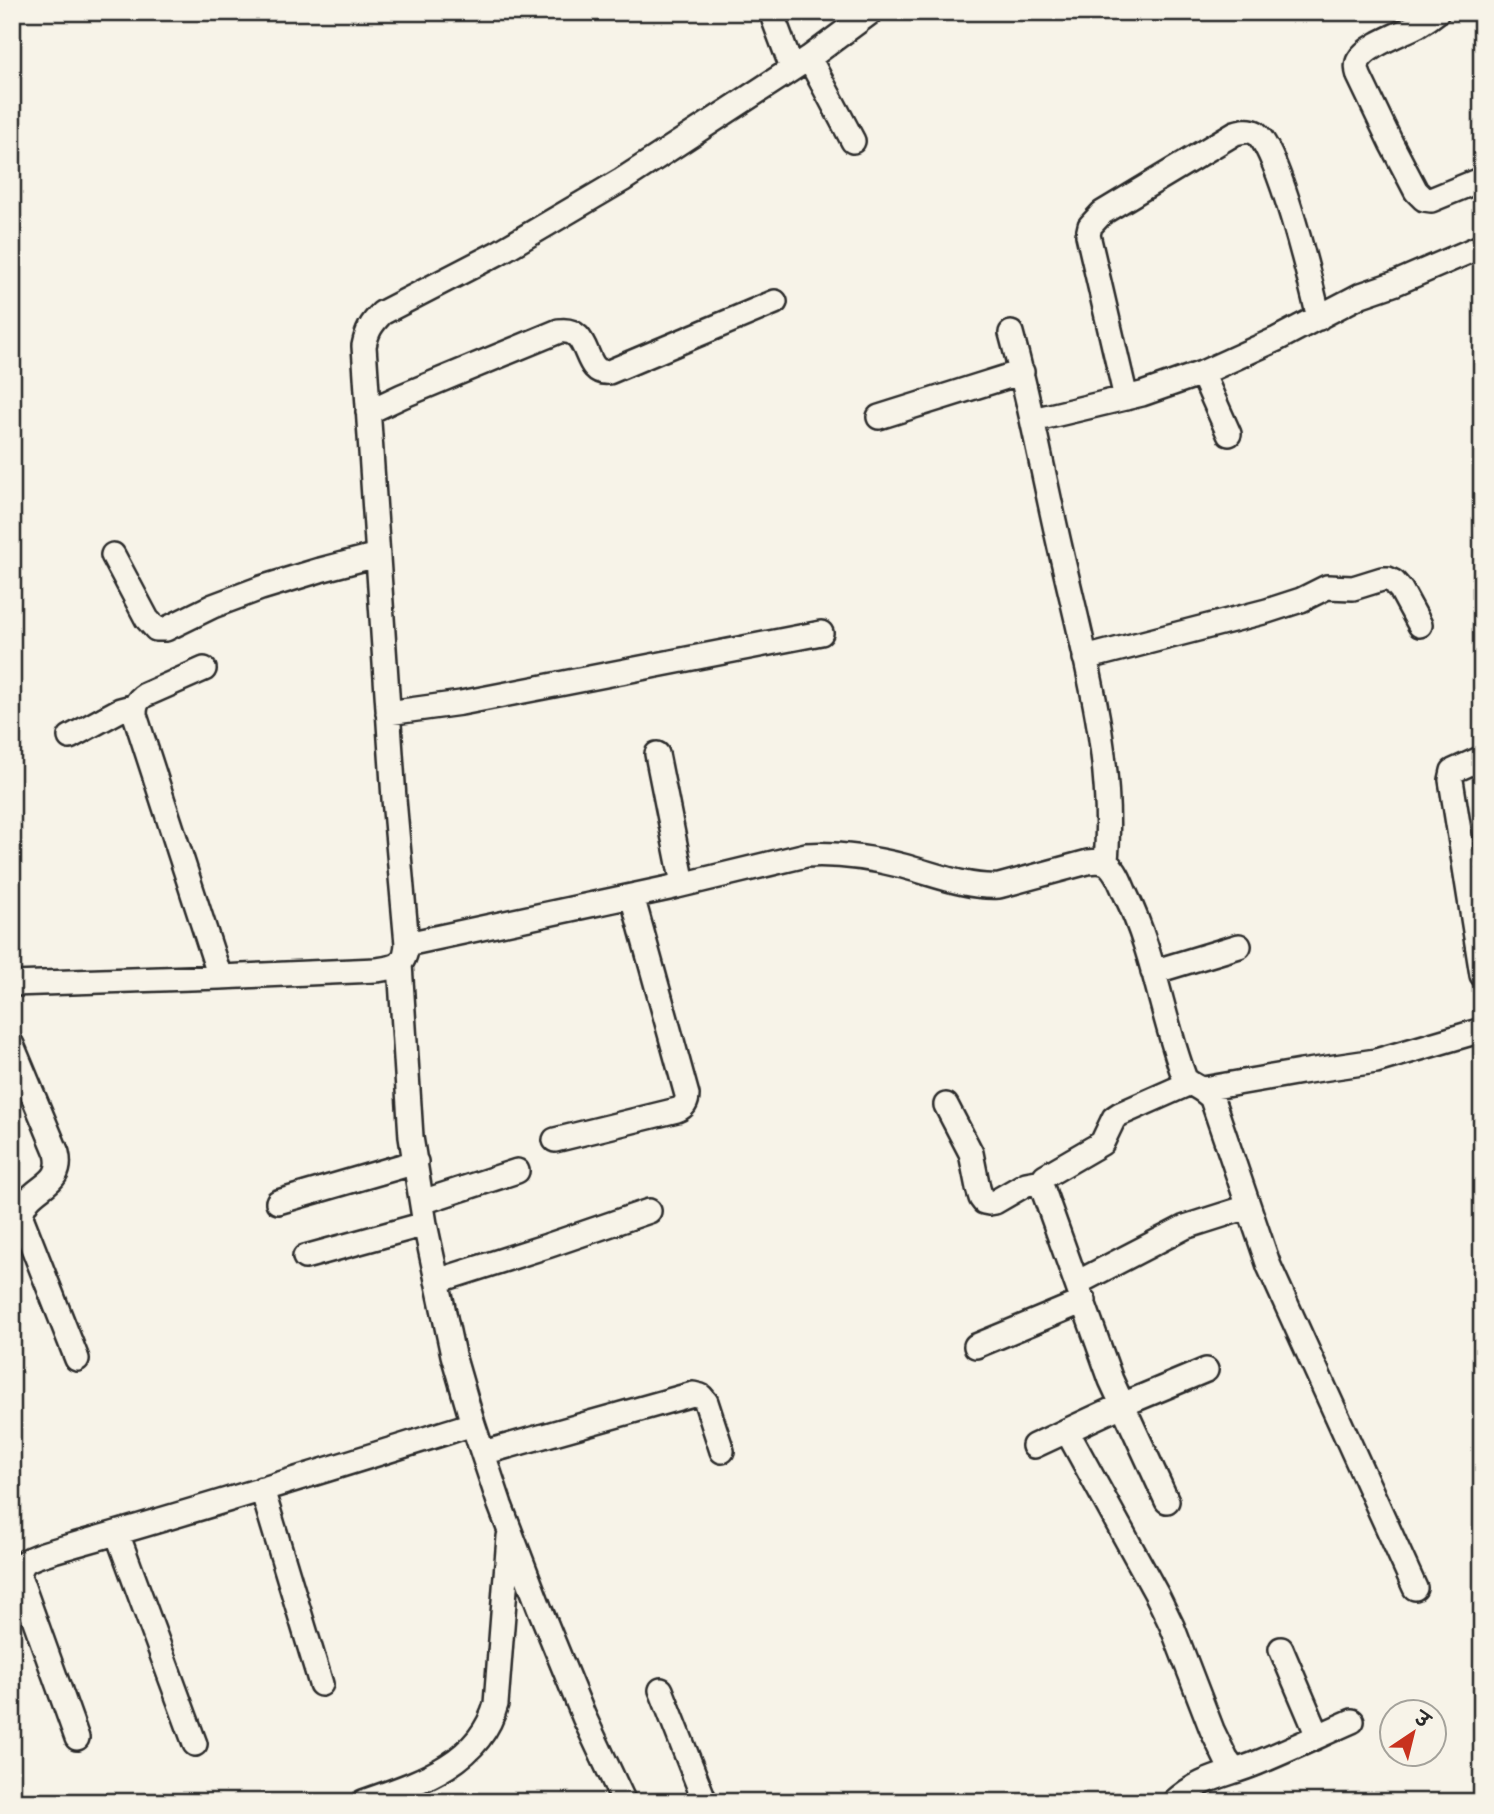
<svg xmlns="http://www.w3.org/2000/svg" width="1494" height="1814" font-family="Delius,'Playpen Sans Deva',sans-serif">
<rect width="100%" height="100%" fill="#f7f3e8"/>
<filter id="ink" filterUnits="userSpaceOnUse"><feTurbulence type="fractalNoise" baseFrequency=".0143" numOctaves="2"/><feDisplacementMap in="SourceGraphic" scale="14" xChannelSelector="R" yChannelSelector="G"/><feConvolveMatrix kernelMatrix="1 2 1 2 8 2 1 2 1" color-interpolation-filters="sRGB"/></filter>
<g filter="url(#ink)">
<g fill="none" stroke-linecap="round" stroke-linejoin="round">
<!-- minor casing -->
<g stroke="#2b2b2b" stroke-width="28">
<path id="minor" d="M771,12L792,68
M1437,12C1431,17 1425,21 1418,25C1403,33 1367,45 1359,60C1356,65 1357,70 1359,76L1391,143L1416,191L1424,199L1431,200L1482,179
M809,58L853,141
M1011,333C1031,406 1044,479 1061,552C1084,653 1115,758 1106,862
M1202,373L1229,434
M1126,398L1088,235L1090,226L1102,213L1235,133C1242,131 1249,129 1256,133C1279,150 1311,284 1319,318
M368,412L402,396L559,331C593,326 581,376 609,372L775,302
M879,417L1022,372
M1033,420L1142,394L1202,373L1277,339L1361,295L1396,283L1482,246
M113,555L147,619L156,629H166L213,606L261,588L320,570L377,555
M1085,658L1267,611L1301,600L1327,587L1353,588L1382,579H1388L1394,582L1401,590L1420,625
M204,669L145,695C137,700 135,705 135,715L220,977
M388,713L461,703L821,633
M70,737L120,710L135,706
M657,754L683,884
M1482,758L1453,771L1451,780L1482,975
M407,944L669,888L806,855C838,853 871,858 903,866C934,874 966,888 999,886L1088,862C1096,861 1103,860 1109,865C1117,872 1121,884 1125,893C1154,952 1162,1018 1185,1079C1194,1087 1205,1089 1212,1099L1269,1266L1415,1588
M400,964L411,1137L425,1224L453,1355L473,1424L500,1505L539,1607L584,1717L624,1802
M1153,972L1239,946
M12,984L220,977L376,970C396,967 405,967 407,944L394,799L364,346C367,331 371,324 382,313L498,253L622,180L809,58L871,12
M12,1045L57,1153C66,1189 25,1184 21,1217L77,1359
M1203,1089L1301,1072L1376,1061L1482,1030
M946,1105L971,1153L978,1188L981,1198L984,1202L989,1203L995,1202L1026,1184L1042,1181
M555,1140L677,1110C684,1107 687,1103 687,1095L632,896
M278,1202L416,1162
M422,1202L517,1171
M305,1257L425,1224
M437,1281L547,1246L649,1211
M1077,1283L1185,1227L1248,1207
M976,1346L1084,1301
M1067,1431L1157,1595L1172,1626L1212,1730L1226,1759L1234,1770
M1034,1446L1122,1405L1206,1370
M483,1453L693,1394L701,1396L706,1402L722,1451
M262,1489L321,1684
M1167,1501L1111,1380L1042,1187V1181L1045,1176L1102,1143L1114,1118L1120,1114L1190,1083
M117,1533L195,1744
M1281,1649L1318,1736
M661,1690L705,1802
M77,1738L19,1576C20,1570 21,1566 25,1562C34,1555 68,1547 81,1543C212,1506 342,1465 473,1424
M363,1802C417,1783 480,1764 496,1704L509,1537
M1174,1802C1201,1777 1226,1776 1257,1763C1289,1750 1320,1735 1352,1721"/>
</g>
<!-- minor -->
<use href="#minor" stroke="#f7f3e8" stroke-width="23"/>
</g>
</g>
<!-- margin -->
<rect width="1494" height="1814" fill="none" stroke="#f7f3e8" stroke-width="42"/>
<rect x="21" y="21" width="1452" height="1772" fill="none" stroke="#2b2b2b" stroke-width="2.5" filter="url(#ink)"/>
<!-- north arrow -->
<g transform="translate(1413 1733) rotate(35)"><circle r="33" fill="#f7f3e8" stroke="#a5a39c" stroke-width="2"/>
<path d="M0-5L12 26L0 18L-12 26Z" fill="#c8321e"/>
<text y="-10" font-size="19" font-weight="bold" text-anchor="middle" fill="#2b2b2b">उ</text>
</g>
</svg>
